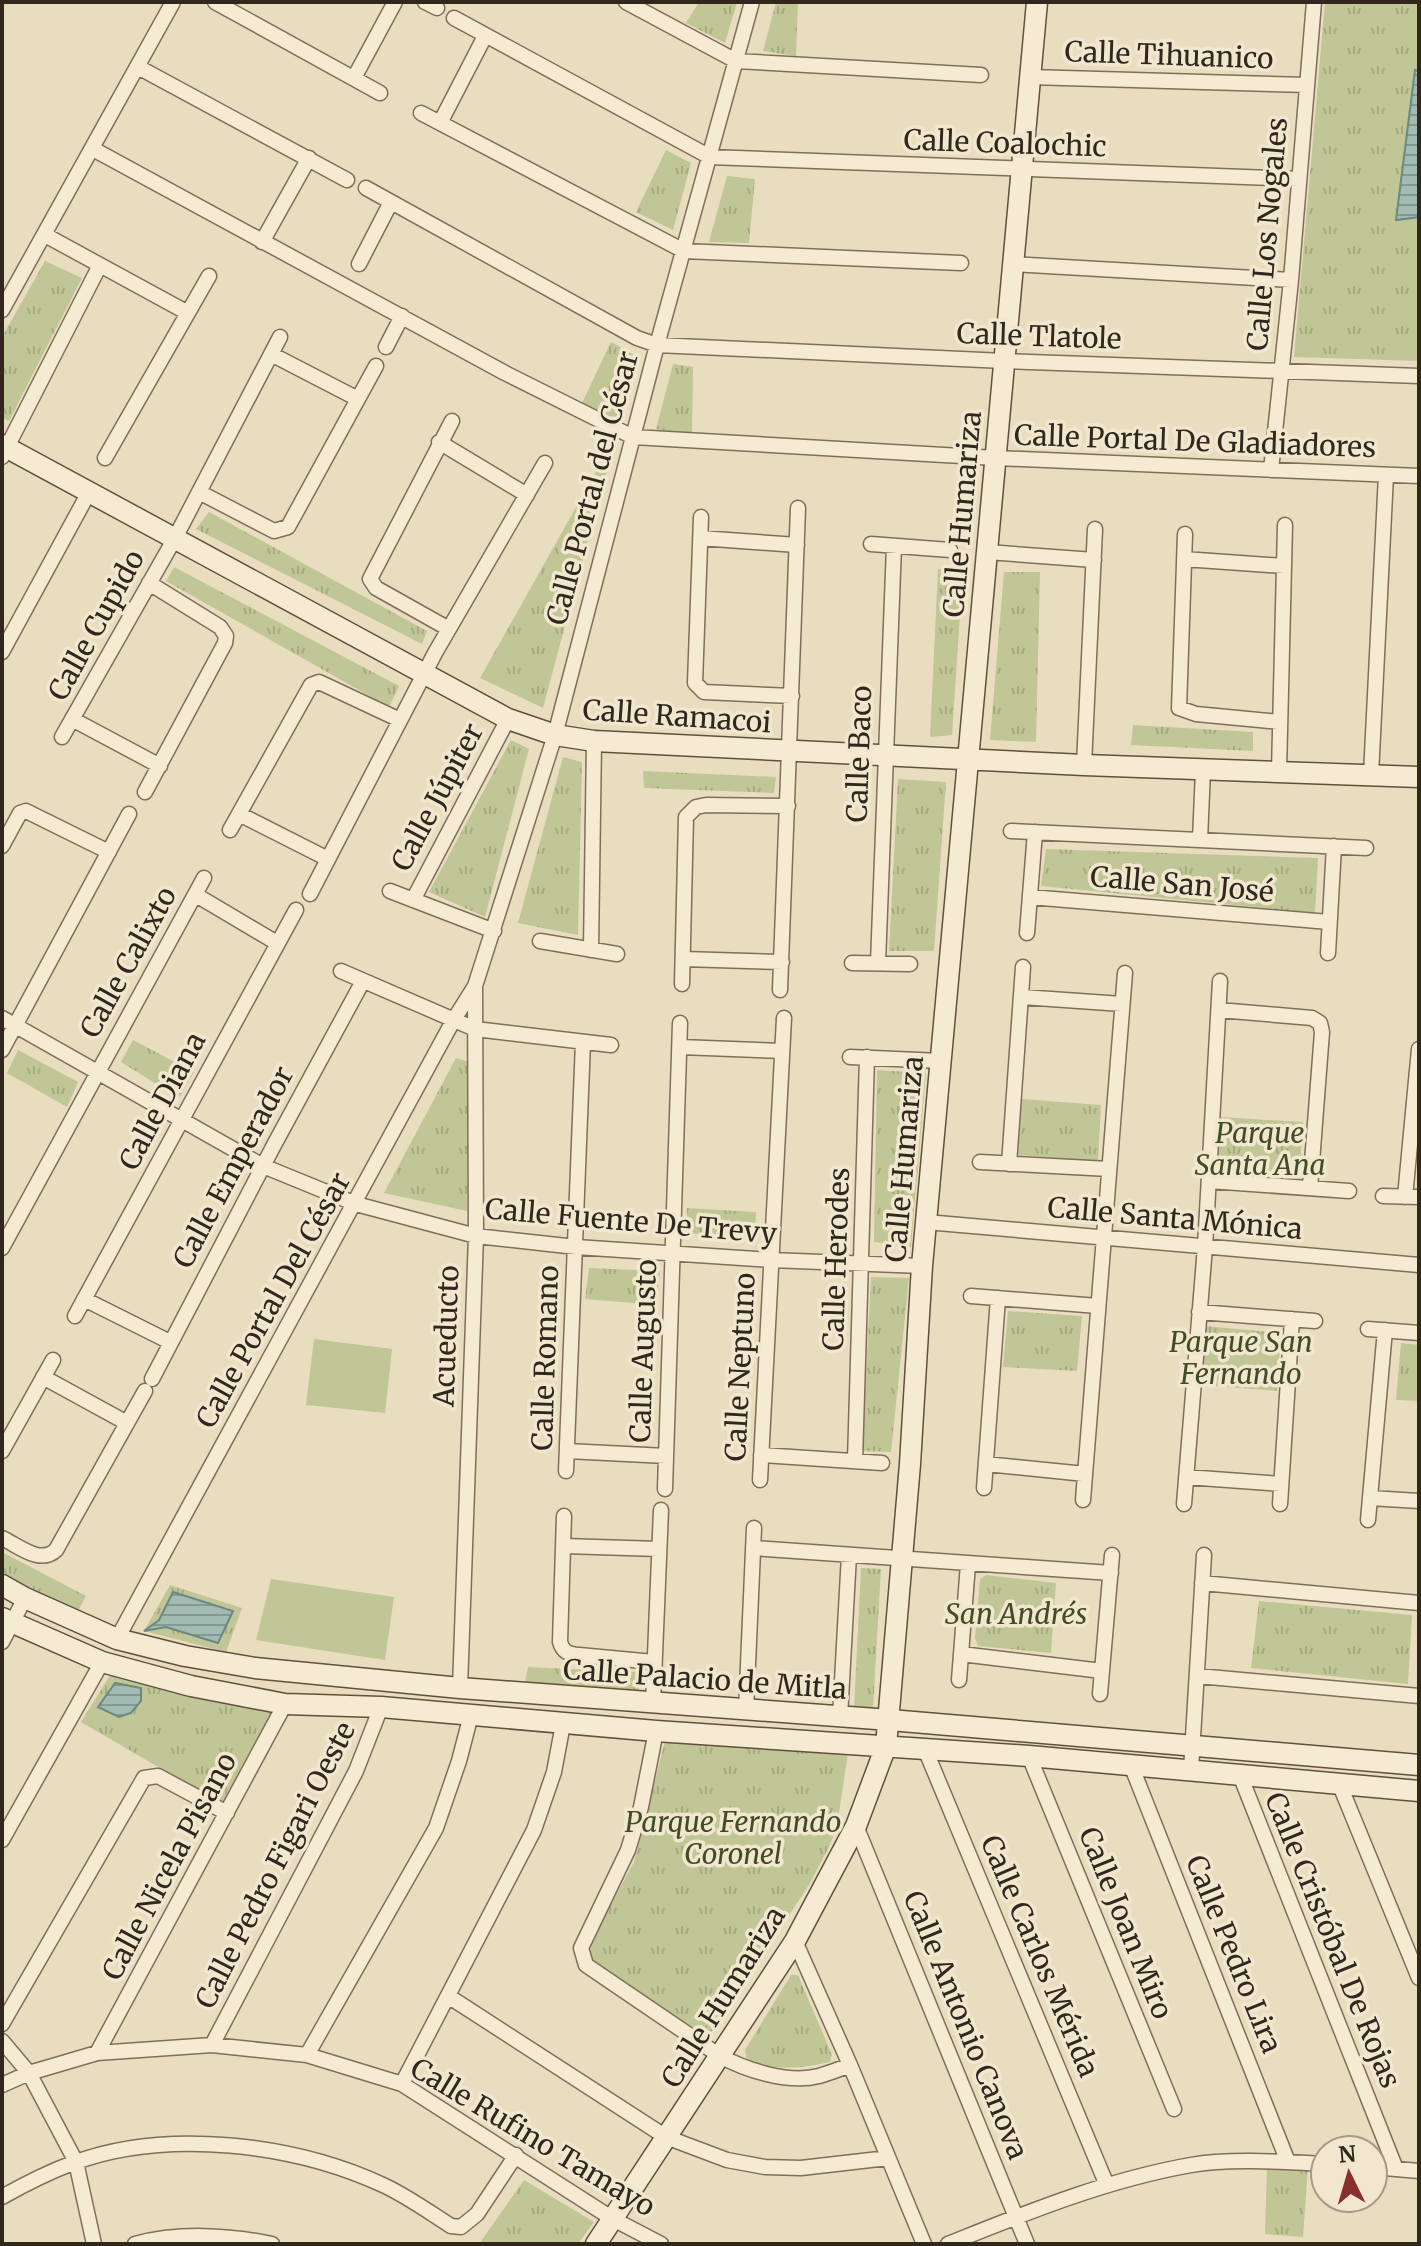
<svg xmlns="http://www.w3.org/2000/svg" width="1421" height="2246" font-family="Merriweather,serif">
<defs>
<pattern id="park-tufts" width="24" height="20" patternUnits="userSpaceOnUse" patternTransform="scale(2)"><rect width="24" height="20" fill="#c0c695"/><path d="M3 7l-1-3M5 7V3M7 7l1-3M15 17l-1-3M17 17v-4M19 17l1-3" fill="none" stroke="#a5aa80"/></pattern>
<pattern id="water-rules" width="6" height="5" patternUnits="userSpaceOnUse" patternTransform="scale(2)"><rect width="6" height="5" fill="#a2bcb4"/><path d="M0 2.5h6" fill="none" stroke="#859992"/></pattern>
</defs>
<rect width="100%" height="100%" fill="#e9ddc0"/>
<!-- grass -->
<path fill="#c0c695" d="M314,1339L392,1349L385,1413L306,1405Z
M271,1579L394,1597L385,1660L256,1640Z"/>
<!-- park -->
<path fill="url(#park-tufts)" d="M699,2H737L725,43L686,23Z
M776,2H798L796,56L763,51Z
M1325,2H1419V361L1294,357Z
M666,150L691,163L673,230L636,212Z
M727,176L755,179L749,243L709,242Z
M45,261L82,278L9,421L2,418V337Z
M611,342L636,356L619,423L582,403Z
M673,364L693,367L692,436L656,429Z
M611,445V454L543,708L480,678Z
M209,512L427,631L422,644L196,529Z
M174,567L399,686L389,707L166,581Z
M938,569L963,570L952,735L930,737Z
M1004,572H1040L1036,742L990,740Z
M1133,725L1253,732V751L1131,745Z
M511,740L529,749L485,917L429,892Z
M563,757L582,762L578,935L518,923Z
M643,771L776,777L774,793L644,788Z
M898,779L946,782L934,951H889Z
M1046,849L1318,858L1315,913L1041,886Z
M133,1040L194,1072L179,1098L121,1062Z
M18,1050L78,1082L67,1107L7,1073Z
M456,1058L469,1062L467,1211L384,1193Z
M877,1070L926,1073L911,1247L874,1242Z
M1022,1099L1101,1105L1098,1161L1017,1155Z
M1220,1117L1303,1122L1299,1180L1217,1174Z
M687,1208L756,1212L755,1238L686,1233Z
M589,1268L660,1271L657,1305L585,1299Z
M871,1277L909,1278L891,1452L862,1451Z
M1008,1311L1082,1316L1077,1371L1003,1367Z
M1205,1326L1281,1333L1277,1391L1200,1385Z
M1401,1343L1419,1345V1401L1396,1400Z
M2,1552L86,1596L76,1615L2,1574Z
M861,1568L881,1569L873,1708H854Z
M986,1575L1056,1583L1051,1653L978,1646L975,1638L980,1579Z
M170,1585L242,1608L226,1652L144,1631Z
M1259,1601L1412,1615L1408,1684L1251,1668Z
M528,1667L637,1672L639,1693L525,1682Z
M112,1672L275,1713L225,1806L81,1722Z
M665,1741L848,1753L837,1826L829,1847L809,1885L709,2036L605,1976L595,1964L590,1952L593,1937L634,1862Z
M791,1975H798L832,2055L830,2062C803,2069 774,2070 747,2061L745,2050Z
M1267,2165L1308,2167L1303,2237L1265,2234Z
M524,2180L594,2222L578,2244H479Z"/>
<!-- water -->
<path fill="url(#water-rules)" stroke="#6b8881" stroke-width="2" d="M1415,70L1419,71V217L1396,220Z
M173,1592L233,1611L218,1643L166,1627L144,1631L159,1620Z
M115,1683L141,1688V1701L131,1713L119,1717L98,1707Z"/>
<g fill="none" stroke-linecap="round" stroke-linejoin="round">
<!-- street casing -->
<g stroke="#806e5a" stroke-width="17">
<path id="street" d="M215,2L380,93
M425,2L437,8
M626,2L736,61L981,75
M454,18L710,157L1299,179
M138,67L347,180
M1029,77L1307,85
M354,78L395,2
M421,113L684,251L961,263
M440,123L485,36
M93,149L505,373L633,437L996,458L1419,476
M366,188L637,338L657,345L1004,361L1419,376
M45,235L188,313
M262,242L309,158
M359,264L391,202
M1013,264L1291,280
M2,310L173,2
M386,347L402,316
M271,354L358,399
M439,442L527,495
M2,457L100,265
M105,458L209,276
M1271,470L1291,280L1314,2
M199,492L274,531L288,527L376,366
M701,517L695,683L704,692L792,696
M1185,534L1179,708L1196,714L1280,722
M700,538L797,545
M871,544L950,550
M987,552L1094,560
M1184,559L1284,566
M449,629L376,588L370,579L452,421
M2,652L88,494
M72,719L160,766
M62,737L175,538L280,337
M1084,765L1095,529
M1279,772L1285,525
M1371,775L1386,475
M145,792L225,643L226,636L220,627L149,583
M239,814L328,859
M230,830L311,685L319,682L400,720
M1011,831L1366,848
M1200,840L1203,770
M2,846L20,813L26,811L109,852
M390,891L494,931
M310,894L435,653L545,463
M196,895L277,943
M1030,897L1329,922
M413,900L508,719
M1027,933L1035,832
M540,941L617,954
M591,950L594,741
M1328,953L1334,846
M683,959L782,962
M852,963L910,964
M878,963L894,546
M341,971L475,1029L611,1045
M682,984L686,817L696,807L706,805L788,806
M780,990L798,508
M1022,997L1122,1004
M1219,1010L1312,1018L1320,1023L1322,1032L1310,1188
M2,1018L263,1166L356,1204L476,1236L576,1247L771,1260L922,1266
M680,1047L782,1051
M2,1050L129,814
M850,1057L941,1061
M980,1162L1109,1169
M1009,1164L1023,967
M1209,1181L1349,1191
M1383,1196L1419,1197
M1405,1197L1419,1049
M926,1222L1419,1265
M2,1248L204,878
M971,1296L1098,1306
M84,1299L170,1342
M1199,1312L1315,1321
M75,1316L296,910
M1368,1329L1419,1333
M43,1377L127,1423
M152,1379L274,1145L363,981
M2,1451L53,1360
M567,1451L666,1456
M761,1455L882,1463
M855,1461L867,1057
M986,1464L1085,1474
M566,1471L583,1042
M1186,1477L1281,1484
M760,1480L784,1018
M984,1488L998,1298
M665,1489L680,1023
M1370,1498L1419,1501
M1083,1500L1125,973
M1184,1504L1205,1247L1220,981
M1280,1504L1292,1319
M564,1516L560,1642C563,1652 568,1654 579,1655L654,1662
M1368,1520L1385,1330
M2,1538C19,1546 40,1565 56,1550L145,1391
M564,1546L659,1549
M753,1548L1111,1573
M1202,1583L1419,1603
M117,1639L453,1021L475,986L555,735L657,345L752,2
M2,1642L25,1598
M961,1654L1102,1671
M1198,1676L1419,1696
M959,1680L968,1564
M460,1688L476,1236L475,986
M1100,1694L1112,1555
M653,1703L661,1510
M746,1710L754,1528
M840,1717L849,1555
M656,1731L641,1807L628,1850L581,1948L586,1965L720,2056C746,2070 788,2084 819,2076C829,2073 840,2069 850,2065
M925,1749L1106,2183
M1029,1756L1174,2109
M1131,1765L1288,2162
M1191,1770L1204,1555
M1240,1775L1396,2169
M1339,1783L1419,1978
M856,1826L1027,2244
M2,1840L102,1662
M795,1941L850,2065L924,2244
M448,1996L666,2137L727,2160L765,2167L801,2168L888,2158
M2,2024L144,1778L158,1776L227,1813
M2,2041L29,2073L76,2162L94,2244
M212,2045L356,1771L381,1707
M97,2053L285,1704
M307,2055L436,1828L459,1761L471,1715
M402,2084L534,1830L554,1772L563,1724
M2,2085L29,2073L97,2053L212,2045L307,2055L402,2084L613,2219L661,2244
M1373,2167L1419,2171
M2,2197C25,2184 49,2172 73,2163C167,2128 294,2144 383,2185C407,2196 429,2212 451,2226L461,2227L477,2214L516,2155
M135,2244C178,2232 229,2235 272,2244
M948,2244C1028,2212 1106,2180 1191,2165C1229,2158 1287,2162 1325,2164"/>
</g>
<!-- secondary casing -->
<g stroke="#624f3d" stroke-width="23">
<path id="secondary" d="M2,445L508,719L555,735L594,741L1084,765L1419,777
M2,1585L25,1598L117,1639L185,1656L255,1668L460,1688L890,1720L1419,1765
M2,1618L102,1662L191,1686L285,1704L381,1707L656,1731L1029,1756L1419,1791
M596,2244L795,1941L856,1826L886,1746L910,1464L922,1266L1037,2"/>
</g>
<!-- street -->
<use href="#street" stroke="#f5ead2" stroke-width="14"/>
<!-- secondary -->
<use href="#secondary" stroke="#f5ead2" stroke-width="20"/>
</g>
<g text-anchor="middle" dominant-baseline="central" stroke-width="7" stroke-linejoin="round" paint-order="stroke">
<!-- street labels -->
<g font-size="28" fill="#31271d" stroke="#f1e7cf">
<text transform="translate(1169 55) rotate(2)">Calle Tihuanico</text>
<text transform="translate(1005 143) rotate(2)">Calle Coalochic</text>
<text transform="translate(1267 234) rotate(-85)">Calle Los Nogales</text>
<text transform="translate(1039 336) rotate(2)">Calle Tlatole</text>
<text transform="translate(1195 441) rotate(2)">Calle Portal De Gladiadores</text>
<text transform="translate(592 488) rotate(-75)">Calle Portal del César</text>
<text transform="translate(962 514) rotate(-85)">Calle Humariza</text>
<text transform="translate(96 625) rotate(-61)">Calle Cupido</text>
<text transform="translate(677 716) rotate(4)">Calle Ramacoi</text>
<text transform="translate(859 754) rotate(-88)">Calle Baco</text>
<text transform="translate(437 797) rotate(-62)">Calle Júpiter</text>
<text transform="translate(1182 884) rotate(5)">Calle San José</text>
<text transform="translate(128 962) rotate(-61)">Calle Calixto</text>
<text transform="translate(162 1101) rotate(-62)">Calle Diana</text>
<text transform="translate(904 1159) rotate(-85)">Calle Humariza</text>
<text transform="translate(233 1167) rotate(-62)">Calle Emperador</text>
<text transform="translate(1175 1218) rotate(5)">Calle Santa Mónica</text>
<text transform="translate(631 1221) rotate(5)">Calle Fuente De Trevy</text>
<text transform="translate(836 1259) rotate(-88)">Calle Herodes</text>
<text transform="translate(273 1300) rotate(-61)">Calle Portal Del César</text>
<text transform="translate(446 1336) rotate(-88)">Acueducto</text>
<text transform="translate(643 1351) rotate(-88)">Calle Augusto</text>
<text transform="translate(545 1358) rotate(-88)">Calle Romano</text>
<text transform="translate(740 1367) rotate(-87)">Calle Neptuno</text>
<text transform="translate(705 1679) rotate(4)">Calle Palacio de Mitla</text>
<text transform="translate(275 1865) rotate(-63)">Calle Pedro Figari Oeste</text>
<text transform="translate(169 1866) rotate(-62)">Calle Nicela Pisano</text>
<text transform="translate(1126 1923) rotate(68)">Calle Joan Miro</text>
<text transform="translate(1333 1940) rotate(68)">Calle Cristóbal De Rojas</text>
<text transform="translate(1234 1954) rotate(68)">Calle Pedro Lira</text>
<text transform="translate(1040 1956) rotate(67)">Calle Carlos Mérida</text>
<text transform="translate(723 1997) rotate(-58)">Calle Humariza</text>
<text transform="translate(966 2025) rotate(68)">Calle Antonio Canova</text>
<text transform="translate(533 2137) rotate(31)">Calle Rufino Tamayo</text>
</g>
<!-- park labels -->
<g font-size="28" font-style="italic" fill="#424c25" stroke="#f1e7cf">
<text x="1260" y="1133">Parque<tspan x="1260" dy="32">Santa Ana</tspan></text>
<text x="1241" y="1342">Parque San<tspan x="1241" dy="32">Fernando</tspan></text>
<text x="1016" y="1614">San Andrés</text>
<text x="733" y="1822">Parque Fernando<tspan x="733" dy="32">Coronel</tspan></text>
</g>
</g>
<!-- border -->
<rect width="1421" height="2246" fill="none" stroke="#31271d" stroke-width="8"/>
<!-- north arrow -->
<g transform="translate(1349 2174) rotate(355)"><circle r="38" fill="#f1e7cf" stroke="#a49a88" stroke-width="2"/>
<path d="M0-6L14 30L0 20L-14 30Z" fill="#8a2f30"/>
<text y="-12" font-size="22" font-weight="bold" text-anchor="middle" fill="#31271d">N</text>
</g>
</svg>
